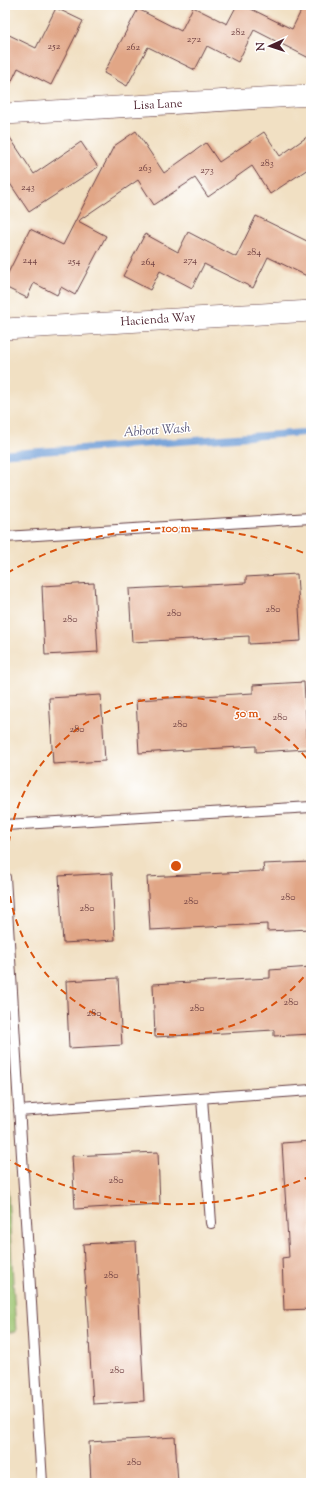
<svg xmlns="http://www.w3.org/2000/svg" width="316" height="1488" font-family="'Sorts Mill Goudy',serif">
<rect width="100%" height="100%" fill="#fff"/>
<filter id="ink" filterUnits="userSpaceOnUse"><feTurbulence type="fractalNoise" baseFrequency=".025" numOctaves="2"/><feDisplacementMap in="SourceGraphic" scale="8" xChannelSelector="R" yChannelSelector="G"/><feConvolveMatrix kernelMatrix="1 2 1 2 8 2 1 2 1" color-interpolation-filters="sRGB"/></filter>
<filter id="wash" filterUnits="userSpaceOnUse"><feTurbulence type="fractalNoise" baseFrequency=".012" numOctaves="4" result="noise"/><feDisplacementMap in="SourceGraphic" scale="16" xChannelSelector="R" yChannelSelector="G"/><feGaussianBlur stdDeviation="0.9" result="paint"/><feColorMatrix in="noise" values="0 0 0 0 0 0 0 0 0 0 0 0 0 0 0 0 0 1.4 0 .05"/><feComposite in="paint" operator="in"/></filter>
<g filter="url(#wash)">
<rect width="100%" height="100%" fill="#f1e0c3"/>
<!-- green -->
<path fill="#9bc470" stroke="#72724e" d="M5,1143L16,1332H5Z"/>
<g fill="none" stroke-linecap="round" stroke-linejoin="round">
<!-- stream -->
<path stroke="#6d9cd6" stroke-width="7" d="M5,454L311,432"/>
</g>
<g id="blocks">
<!-- building -->
<path fill="#e1a686" d="M237,5H243L292,29L304,5H311V59L254,30L238,62L207,46L195,70L148,47L127,86L104,73L138,9L181,31L193,7L227,24Z
M56,8L83,21L51,85L18,68L5,95V33L36,48Z
M5,130L34,174L81,142L98,167L29,212L5,176Z
M136,131L164,173L206,143L219,162L264,132L280,156L311,134V167L270,194L252,166L208,197L195,178L154,205L138,180L78,221L106,236L75,295L61,287L57,295L34,283L27,298L5,287V279L30,229L63,245L114,146Z
M256,216L311,243V278L268,257L253,288L204,264L192,288L160,271L150,290L123,276L145,234L178,252L188,232L236,257Z
M297,574L301,641L249,644V636L132,642L129,589L246,583V577Z
M94,583L98,652L45,655L42,586Z
M304,682L308,749L256,752V746L139,753L136,700L253,693V685Z
M101,695L105,761L53,764L49,698Z
M311,862V929L267,931V924L150,930L147,877L264,871L263,864Z
M112,873L115,940L63,943L59,876Z
M311,967V1034L274,1036V1030L155,1037L153,984L270,978V970Z
M118,978L122,1045L69,1048L66,981Z
M311,1141V1309L284,1310L282,1258L289,1257L282,1143Z
M158,1152L160,1204L75,1209L72,1156Z
M136,1241L144,1401L93,1404L83,1244Z
M175,1437L178,1483H91L89,1442Z"/>
</g>
</g>
<g filter="url(#ink)">
<use href="#blocks" fill-opacity="0" stroke="#633c42" stroke-width="1"/>
<g fill="none" stroke-linecap="round" stroke-linejoin="round">
<!-- service casing -->
<g stroke="#633c42" stroke-width="12">
<path id="service" d="M5,537L311,518
M5,825L311,807
M5,877L42,1483
M202,1098L211,1223
M19,1111L311,1090"/>
</g>
<!-- minor casing -->
<g stroke="#633c42" stroke-width="22">
<path id="minor" d="M5,114L311,95
M5,329L311,311"/>
</g>
<!-- service -->
<use href="#service" stroke="#fff" stroke-width="10"/>
<!-- minor -->
<use href="#minor" stroke="#fff" stroke-width="21"/>
</g>
</g>
<!-- distance rings -->
<g fill="none" stroke="#d8530f" stroke-width="2" stroke-dasharray="7 5">
<path d="M311 968A169 169 0 1 1 311 764"/>
<path d="M311 1176A338 338 0 0 1 7 1159M7 573A338 338 0 0 1 311 556"/>
</g>
<g text-anchor="middle" dominant-baseline="central" stroke-width="3" stroke-linejoin="round" paint-order="stroke">
<!-- number labels -->
<g font-size="10" fill="#704142">
<text x="238" y="32">282</text>
<text x="194" y="39">272</text>
<text x="54" y="46">252</text>
<text x="133" y="47">262</text>
<text x="267" y="163">283</text>
<text x="145" y="168">263</text>
<text x="207" y="170">273</text>
<text x="28" y="187">243</text>
<text x="254" y="252">284</text>
<text x="30" y="260">244</text>
<text x="190" y="260">274</text>
<text x="74" y="261">254</text>
<text x="148" y="262">264</text>
<text x="273" y="609">280</text>
<text x="174" y="613">280</text>
<text x="70" y="619">280</text>
<text x="280" y="717">280</text>
<text x="180" y="724">280</text>
<text x="77" y="729">280</text>
<text x="288" y="897">280</text>
<text x="191" y="901">280</text>
<text x="87" y="908">280</text>
<text x="291" y="1002">280</text>
<text x="197" y="1008">280</text>
<text x="94" y="1013">280</text>
<text x="116" y="1180">280</text>
<text x="111" y="1275">280</text>
<text x="117" y="1370">280</text>
<text x="134" y="1462">280</text>
</g>
<!-- street labels -->
<g font-size="12" fill="#4a1f2b" stroke="#fff">
<text transform="translate(158 105) rotate(-3)">Lisa Lane</text>
<text transform="translate(158 320) rotate(-4)">Hacienda Way</text>
</g>
<!-- water labels -->
<g font-size="13" font-style="italic" fill="#5a5778" stroke="#fff">
<text transform="translate(157 431) rotate(-4)">Abbott Wash</text>
</g>
</g>
<circle cx="176" cy="866" r="6" fill="#d8530f" stroke="#fff" stroke-width="2"/>
<g font-size="12" text-anchor="middle" font-weight="bold" fill="#d8530f" stroke="#fff" stroke-width="3" stroke-linejoin="round" paint-order="stroke">
<text x="176" y="532">100 m</text>
<text x="247" y="717">50 m</text>
</g>
<!-- margin -->
<rect width="316" height="1488" fill="none" stroke="#fff" stroke-width="20"/>
<!-- north arrow -->
<g transform="translate(270 46) rotate(267)" stroke="#ffffff" stroke-width="3" paint-order="stroke">
<path d="M0-3L7 15L0 10L-7 15Z" fill="#4a1f2b"/>
<text y="-6" font-size="11" font-weight="bold" text-anchor="middle" fill="#4a1f2b">N</text>
</g>
</svg>
